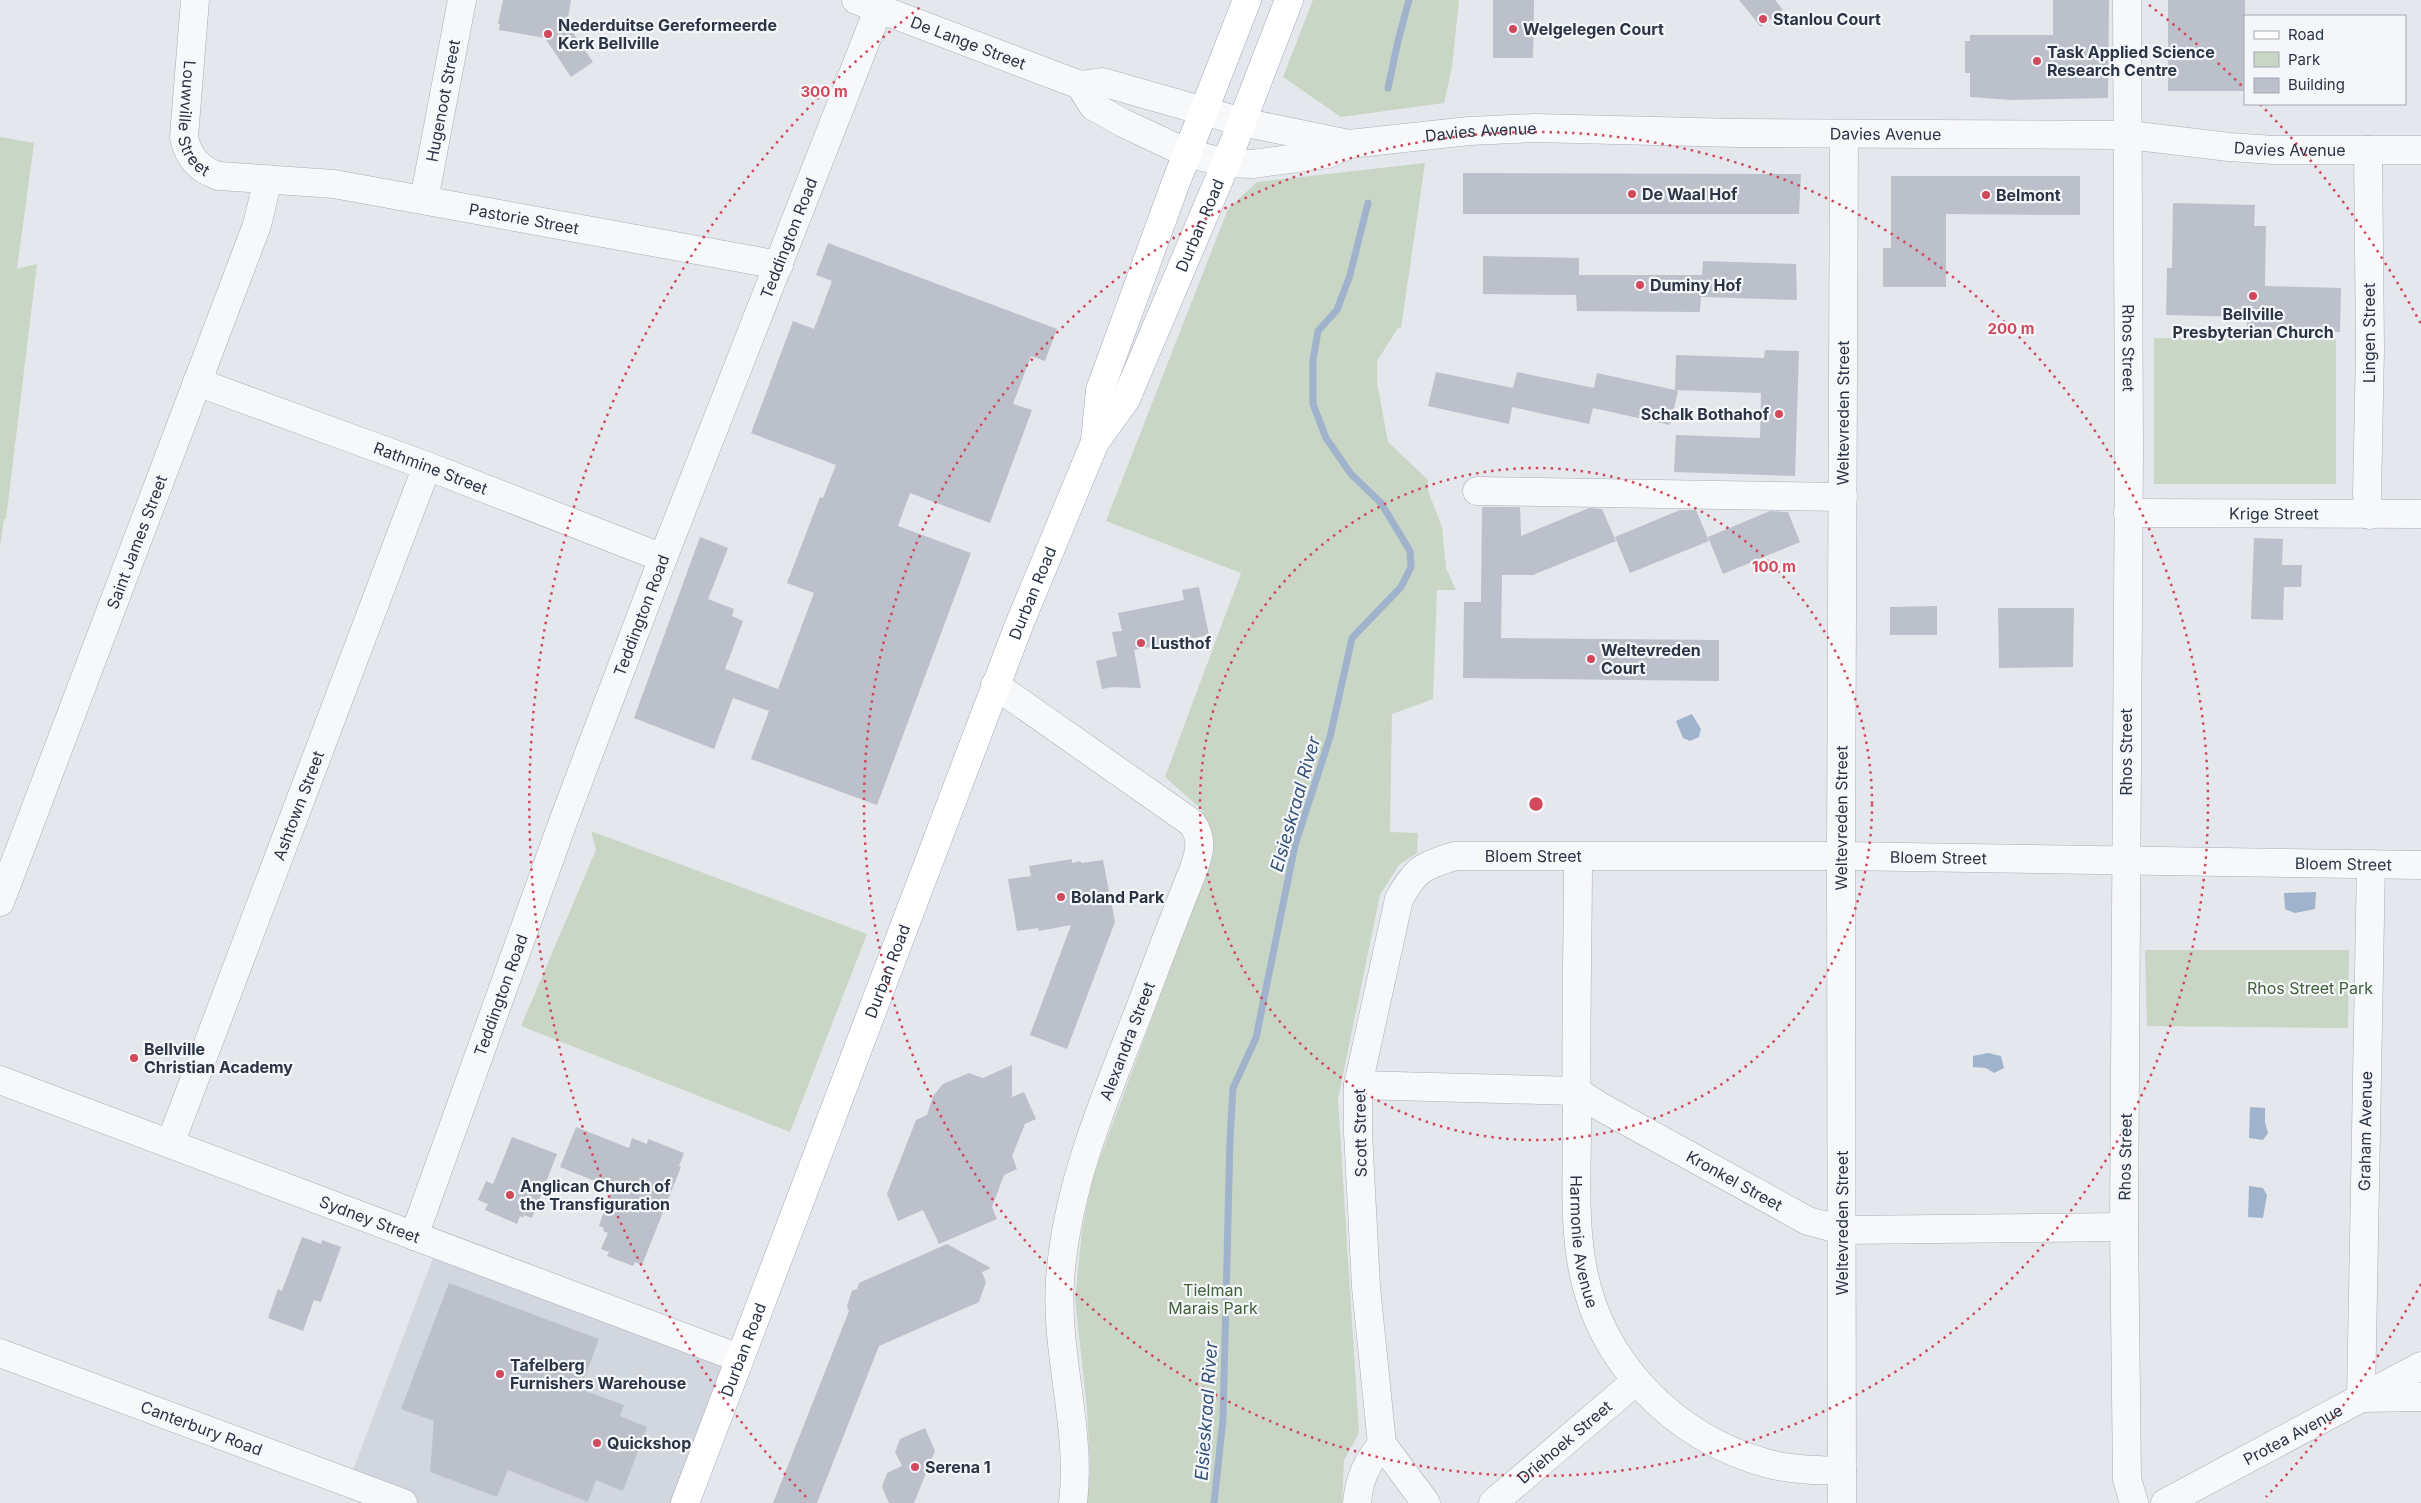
<svg xmlns="http://www.w3.org/2000/svg" width="2421" height="1503" font-family="Inter,sans-serif">
<rect width="100%" height="100%" fill="#e4e7ec"/>
<!-- built -->
<path fill="#d2d6de" d="M437,1247L736,1360L682,1503H404L349,1481Z"/>
<!-- green -->
<path fill="#c9d6c5" d="M1313,0H1459L1452,67L1444,103L1341,117L1283,77Z
M0,137L34,143L17,269L37,264L6,519H4L0,547Z
M1425,163L1401,328H1398L1377,361V382L1388,442L1428,480V491L1442,527L1446,568L1456,590H1437L1433,699L1392,714L1390,832L1418,833L1417,853L1399,865L1380,895L1338,1099L1359,1433L1344,1460L1342,1503H1086L1090,1471L1087,1409L1075,1298L1082,1230L1092,1179L1214,852L1202,810L1165,777L1241,573L1106,521L1228,209L1257,182Z
M2154,338L2336,339V484H2154Z
M591,831L867,934L790,1132L521,1026L596,850Z
M2145,950H2349L2348,1028L2147,1026Z"/>
<!-- water -->
<path fill="#9fb4cc" d="M1692,714L1701,729L1699,737L1690,741L1683,738L1676,721Z
M2316,892L2315,909L2295,913L2285,909L2284,893Z
M1988,1053L2001,1056L2004,1068L1994,1073L1986,1068L1973,1067V1056Z
M2250,1107L2265,1108V1122L2268,1133L2263,1140L2249,1138Z
M2249,1186L2263,1188L2267,1195L2263,1218L2248,1217Z"/>
<g fill="none" stroke-linecap="round" stroke-linejoin="round">
<!-- stream -->
<path stroke="#9fb4cc" stroke-width="7" d="M1388,88L1398,41L1409,0
M1214,1503L1223,1419L1230,1139L1233,1088L1256,1038L1295,845L1330,737L1352,638L1401,587L1411,567L1410,551L1381,503L1351,474L1326,438L1313,404V360L1318,331L1337,310L1350,275L1368,203"/>
</g>
<!-- building -->
<path fill="#bbc0ca" d="M503,0H571L567,24L593,62L571,77L545,38L499,30L500,24H498Z
M1493,0H1534L1533,58H1493Z
M1739,0H1775L1783,10L1761,27Z
M2053,0H2109L2108,98L2012,100L1970,97V73H1965V41H1970V35H2053Z
M2168,0H2245V91H2168Z
M1463,173L1801,174L1799,214H1463Z
M1891,176H2080V215L1946,214V287H1883V248H1891Z
M2173,203L2255,205L2254,226H2266L2265,286L2341,288L2340,332L2247,330V317L2166,315L2167,268H2172Z
M828,243L1057,329L1045,361L1031,356L1013,404L1032,410L990,523L910,493L898,526L971,553L877,805L751,759L769,711L733,698L714,749L634,718L700,537L728,548L708,599L734,609L732,616L743,621L725,669L778,689L814,593L787,583L820,497L823,498L836,465L751,433L793,321L814,329L832,281L816,275Z
M1483,256L1579,258V275H1702L1703,261L1796,264L1797,300L1701,297L1700,312L1577,311L1576,295L1483,294Z
M1765,350L1799,351L1795,476L1674,472L1676,435L1760,438L1761,393L1675,390L1678,391L1670,425L1593,408L1589,424L1512,407L1509,424L1428,406L1436,372L1513,388L1517,372L1594,388L1597,373L1675,390L1676,355L1764,358Z
M1482,507H1520L1521,536L1589,508L1602,509L1616,541L1533,575H1502L1501,638L1719,640V681L1463,678L1464,602H1481Z
M1680,510H1696L1709,541L1630,573L1615,537Z
M1770,511L1788,512L1800,542L1723,574L1708,537Z
M2254,538L2283,539L2282,565H2302L2301,587H2284L2283,620L2251,619Z
M1199,587L1209,635L1134,650L1141,688L1113,687L1102,689L1096,661L1117,656L1112,632L1122,631L1118,613L1184,600L1182,590Z
M1937,606V635H1890V607Z
M1998,608H2074L2073,667L1999,668Z
M1072,859V863L1081,861V863L1103,860L1115,922L1067,1049L1030,1035L1071,925L1039,931L1038,928L1017,931L1008,879L1031,876L1029,866Z
M1012,1065V1097L1024,1092L1036,1119L1025,1124L1012,1156L1017,1169L1004,1175L992,1207L997,1219L939,1244L923,1210L898,1221L887,1194L916,1120L927,1115L933,1096L943,1084L969,1073L983,1078Z
M576,1127L629,1148L632,1138L647,1144L648,1139L684,1153L679,1166L681,1167L642,1265L635,1262L633,1266L607,1256L609,1252L601,1249L608,1233L603,1231L604,1228L599,1226L612,1188L560,1167Z
M512,1137L557,1154L532,1218L524,1215L523,1218L520,1216L517,1224L485,1210L488,1204L478,1200L486,1181L493,1184Z
M302,1237L321,1244L322,1240L341,1247L321,1302L314,1300L303,1331L268,1318L278,1289L282,1291Z
M947,1244L991,1268L982,1272L986,1282L979,1302L879,1346L817,1503H773L849,1311L847,1306L852,1291L857,1289L859,1283Z
M449,1283L599,1339L580,1389L624,1405L620,1416L647,1427L623,1491L596,1480L588,1502L508,1470L497,1497L430,1472L434,1421L401,1409Z
M925,1428L935,1451L914,1503H889L882,1487L887,1473L902,1466L895,1452L900,1439Z"/>
<g fill="none" stroke-linecap="round" stroke-linejoin="round">
<!-- minor casing -->
<g stroke="#a9aeb7" stroke-width="29">
<g id="minor">
<path id="s1" d="M195,0L184,137C188,157 199,170 219,176L334,184L779,265"/>
<path id="s2" d="M856,0L1080,85L1102,82L1242,122L1349,144L1469,131L1534,128L1737,133L2129,135L2229,147L2274,150H2421"/>
<path id="s3" d="M2127,0L2129,450L2124,1227L2127,1479L2134,1503"/>
<path d="M1080,85L1093,106L1123,123L1187,153L1226,163L1253,164L1328,154L1347,145"/>
<path d="M2368,150L2370,349L2367,494L2369,515"/>
<path id="s4" d="M424,200L462,0"/>
<path id="s5" d="M197,382L427,466L663,558"/>
<path d="M1477,491L1843,497"/>
<path id="s6" d="M2128,513L2421,514"/>
<path d="M995,685L1192,823C1204,840 1199,854 1193,871C1171,925 1151,980 1130,1034C1098,1114 1066,1194 1060,1280C1055,1354 1082,1429 1073,1503"/>
<path id="s7" d="M1578,857C1578,946 1575,1035 1577,1124C1577,1169 1574,1215 1581,1259C1596,1360 1673,1438 1769,1464C1793,1470 1817,1470 1842,1471"/>
<path d="M2371,864L2361,1398L2421,1397"/>
<path id="s8" d="M0,902L257,225L268,179"/>
<path id="s9" d="M0,1080L739,1358"/>
<path id="s10" d="M1358,1085L1576,1091L1601,1107L1808,1221L1842,1230L2124,1227"/>
<path id="s11" d="M170,1144L427,466"/>
<path id="s12" d="M414,1236L564,819L663,558L882,0"/>
<path id="s13" d="M0,1353L403,1503"/>
<path d="M1357,1503C1359,1479 1367,1462 1382,1444"/>
<path id="s14" d="M1426,1503L1382,1444L1366,1287L1358,1132V1085L1399,899C1416,869 1422,866 1455,856H1841L2421,865"/>
<path id="s15" d="M1493,1503L1636,1381"/>
<path id="s16" d="M1842,1503L1841,856L1844,134"/>
<path id="s17" d="M2165,1503L2421,1366"/>
</g>
</g>
<!-- major casing -->
<g stroke="#a3abb8" stroke-width="29">
<g id="major">
<path d="M1095,441L1100,390L1176,182L1247,0"/>
<path id="s18" d="M685,1503L1019,625L1095,442L1126,399L1226,163L1289,0"/>
</g>
</g>
<!-- minor -->
<use href="#minor" stroke="#f7f8fa" stroke-width="28"/>
<!-- major -->
<use href="#major" stroke="#fff" stroke-width="28"/>
</g>
<!-- distance rings -->
<g fill="none" stroke="#d1495b" stroke-width="2.5" stroke-dasharray="2.5 5">
<circle cx="1536" cy="804" r="336"/>
<circle cx="1536" cy="804" r="672"/>
<path d="M2421 1284A1007 1007 0 0 1 2266 1497M806 1497A1007 1007 0 0 1 923 5M2149 5A1007 1007 0 0 1 2242 86M2260 104A1007 1007 0 0 1 2421 324"/>
</g>
<!-- markers -->
<g fill="#d1495b" stroke="#f4f6f9" stroke-width="2">
<circle cx="1763" cy="19" r="5"/>
<circle cx="1513" cy="29" r="5"/>
<circle cx="548" cy="34" r="5"/>
<circle cx="2037" cy="61" r="5"/>
<circle cx="1632" cy="194" r="5"/>
<circle cx="1986" cy="195" r="5"/>
<circle cx="1640" cy="285" r="5"/>
<circle cx="2253" cy="296" r="5"/>
<circle cx="1779" cy="414" r="5"/>
<circle cx="1141" cy="643" r="5"/>
<circle cx="1591" cy="659" r="5"/>
<circle cx="1061" cy="897" r="5"/>
<circle cx="134" cy="1058" r="5"/>
<circle cx="510" cy="1195" r="5"/>
<circle cx="500" cy="1374" r="5"/>
<circle cx="597" cy="1443" r="5"/>
<circle cx="915" cy="1467" r="5"/>
</g>
<g text-anchor="middle" dominant-baseline="central" stroke-width="4.5" stroke-linejoin="round" paint-order="stroke">
<!-- poi labels -->
<g font-size="16" font-weight="bold" fill="#2b3445" stroke="#f4f6f9" text-anchor="start">
<text x="1773" y="19">Stanlou Court</text>
<text x="558" y="25">Nederduitse Gereformeerde<tspan x="558" dy="18">Kerk Bellville</tspan></text>
<text x="1523" y="29">Welgelegen Court</text>
<text x="2047" y="52">Task Applied Science<tspan x="2047" dy="18">Research Centre</tspan></text>
<text x="1642" y="194">De Waal Hof</text>
<text x="1996" y="195">Belmont</text>
<text x="1650" y="285">Duminy Hof</text>
<text x="2253" y="314" text-anchor="middle">Bellville<tspan x="2253" dy="18">Presbyterian Church</tspan></text>
<text x="1769" y="414" text-anchor="end">Schalk Bothahof</text>
<text x="1151" y="643">Lusthof</text>
<text x="1601" y="650">Weltevreden<tspan x="1601" dy="18">Court</tspan></text>
<text x="1071" y="897">Boland Park</text>
<text x="144" y="1049">Bellville<tspan x="144" dy="18">Christian Academy</tspan></text>
<text x="520" y="1186">Anglican Church of<tspan x="520" dy="18">the Transfiguration</tspan></text>
<text x="510" y="1365">Tafelberg<tspan x="510" dy="18">Furnishers Warehouse</tspan></text>
<text x="607" y="1443">Quickshop</text>
<text x="925" y="1467">Serena 1</text>
</g>
<!-- street labels -->
<g font-size="16" fill="#2b3445" stroke="#f4f6f9">
<text stroke="none"><textPath href="#s2" startOffset="120">De Lange Street</textPath></text>
<text stroke="none"><textPath href="#s4" startOffset="101">Hugenoot Street</textPath></text>
<text stroke="none"><textPath href="#s1" startOffset="121">Louwville Street</textPath></text>
<text stroke="none"><textPath href="#s2" startOffset="649">Davies Avenue</textPath></text>
<text stroke="none"><textPath href="#s2" startOffset="1054">Davies Avenue</textPath></text>
<text stroke="none"><textPath href="#s2" startOffset="1459">Davies Avenue</textPath></text>
<text stroke="none"><textPath href="#s1" startOffset="501">Pastorie Street</textPath></text>
<text stroke="none"><textPath href="#s18" startOffset="1379">Durban Road</textPath></text>
<text stroke="none"><textPath href="#s12" startOffset="1066">Teddington Road</textPath></text>
<text transform="translate(2369 333) rotate(-90)">Lingen Street</text>
<text stroke="none"><textPath href="#s3" startOffset="348">Rhos Street</textPath></text>
<text stroke="none"><textPath href="#s16" startOffset="1090">Weltevreden Street</textPath></text>
<text stroke="none"><textPath href="#s5" startOffset="249">Rathmine Street</textPath></text>
<text stroke="none"><textPath href="#s6" startOffset="146">Krige Street</textPath></text>
<text stroke="none"><textPath href="#s8" startOffset="385">Saint James Street</textPath></text>
<text stroke="none"><textPath href="#s18" startOffset="974">Durban Road</textPath></text>
<text stroke="none"><textPath href="#s12" startOffset="661">Teddington Road</textPath></text>
<text transform="translate(2126 752) rotate(-90)">Rhos Street</text>
<text stroke="none"><textPath href="#s11" startOffset="362">Ashtown Street</textPath></text>
<text stroke="none"><textPath href="#s16" startOffset="685">Weltevreden Street</textPath></text>
<text stroke="none"><textPath href="#s14" startOffset="776">Bloem Street</textPath></text>
<text stroke="none"><textPath href="#s14" startOffset="1181">Bloem Street</textPath></text>
<text stroke="none"><textPath href="#s14" startOffset="1586">Bloem Street</textPath></text>
<text stroke="none"><textPath href="#s18" startOffset="569">Durban Road</textPath></text>
<text stroke="none"><textPath href="#s12" startOffset="256">Teddington Road</textPath></text>
<text transform="translate(1127 1041) rotate(-69)">Alexandra Street</text>
<text transform="translate(2365 1131) rotate(-89)">Graham Avenue</text>
<text transform="translate(1360 1133) rotate(-91)">Scott Street</text>
<text transform="translate(2125 1157) rotate(-89)">Rhos Street</text>
<text stroke="none"><textPath href="#s10" startOffset="400">Kronkel Street</textPath></text>
<text stroke="none"><textPath href="#s9" startOffset="395">Sydney Street</textPath></text>
<text transform="translate(1842 1223) rotate(-90)">Weltevreden Street</text>
<text stroke="none"><textPath href="#s7" startOffset="385">Harmonie Avenue</textPath></text>
<text stroke="none"><textPath href="#s18" startOffset="164">Durban Road</textPath></text>
<text stroke="none"><textPath href="#s13" startOffset="215">Canterbury Road</textPath></text>
<text stroke="none"><textPath href="#s17" startOffset="145">Protea Avenue</textPath></text>
<text stroke="none"><textPath href="#s15" startOffset="94">Driehoek Street</textPath></text>
</g>
<!-- park labels -->
<g font-size="16" fill="#3f6138" stroke="#f4f6f9">
<text x="2310" y="988">Rhos Street Park</text>
<text x="1213" y="1290">Tielman<tspan x="1213" dy="18">Marais Park</tspan></text>
</g>
<!-- water labels -->
<g font-size="18" font-style="italic" fill="#34527a" stroke="#f4f6f9">
<text transform="translate(1295 804) rotate(-74)">Elsieskraal River</text>
<text transform="translate(1206 1411) rotate(-86)">Elsieskraal River</text>
</g>
</g>
<circle cx="1536" cy="804" r="8" fill="#d1495b" stroke="#f4f6f9" stroke-width="2.5"/>
<g font-size="15" text-anchor="middle" font-weight="bold" fill="#d1495b" stroke="#f4f6f9" stroke-width="4.5" stroke-linejoin="round" paint-order="stroke">
<text x="824" y="97">300 m</text>
<text x="2011" y="334">200 m</text>
<text x="1774" y="572">100 m</text>
</g>
<!-- legend -->
<rect x="2244" y="15" width="162" height="90" fill="#f4f6f9" stroke="#a4a8b1"/>
<rect x="2254" y="31" width="25" height="8" fill="#ffffff" stroke="#a4a8b1"/>
<text x="2288" y="40" font-size="15" fill="#2b3445">Road</text>
<rect x="2254" y="52" width="25" height="15" fill="#c9d6c5" stroke="#a4a8b1"/>
<text x="2288" y="65" font-size="15" fill="#2b3445">Park</text>
<rect x="2254" y="78" width="25" height="15" fill="#bbc0ca" stroke="#a4a8b1"/>
<text x="2288" y="90" font-size="15" fill="#2b3445">Building</text>
</svg>
